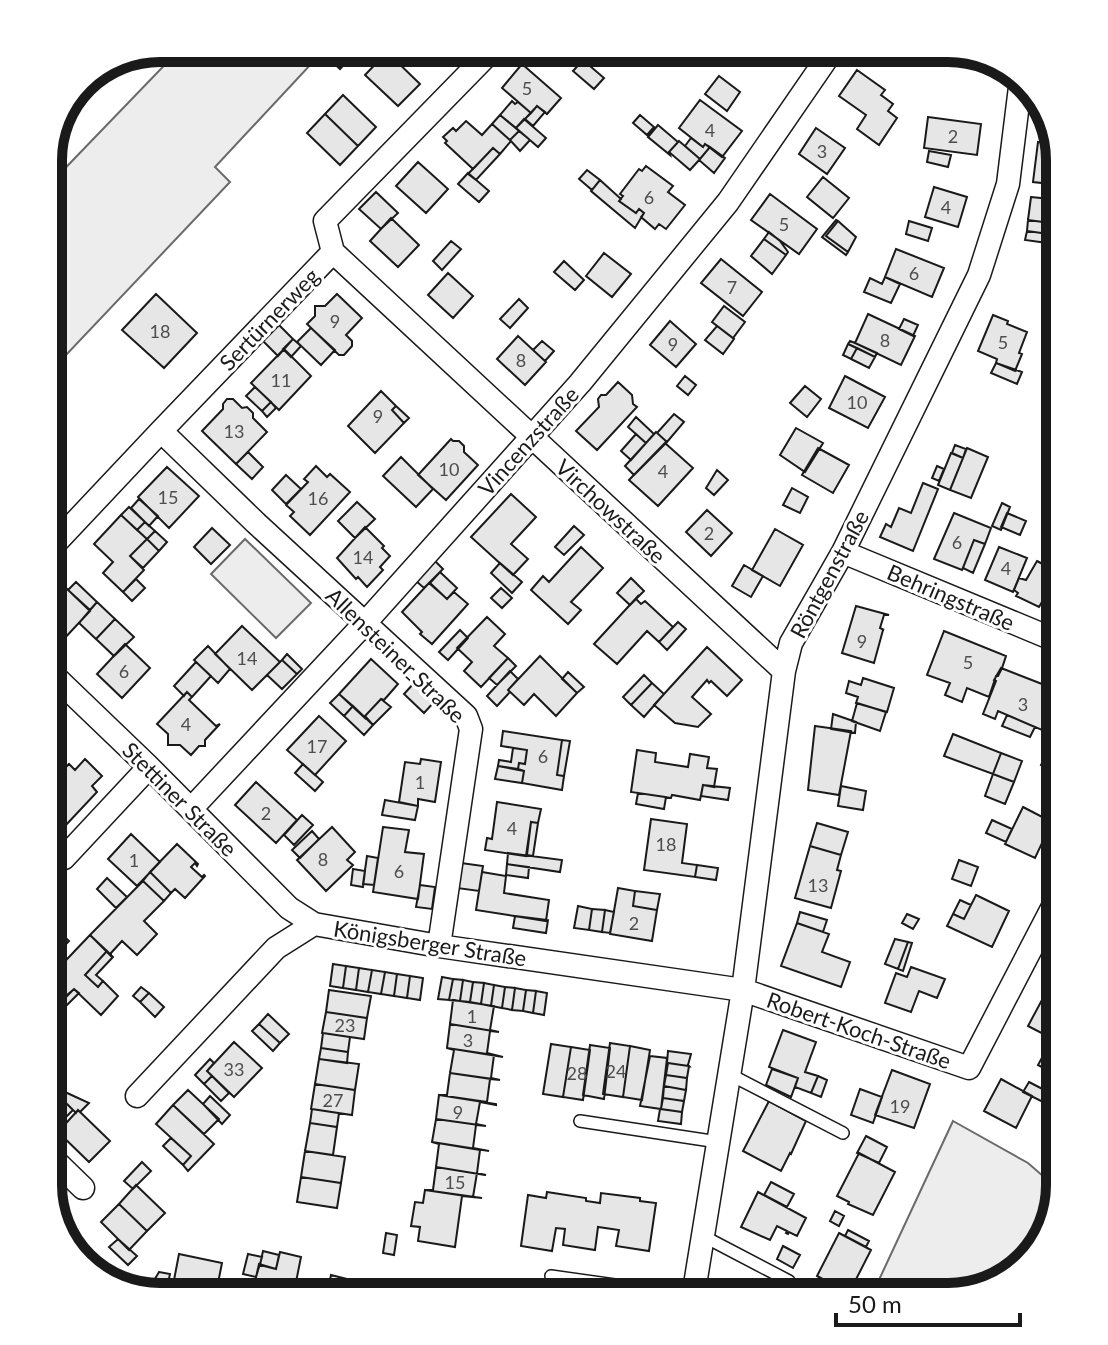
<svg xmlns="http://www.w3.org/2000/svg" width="1108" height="1345" font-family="Lato,sans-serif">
<rect width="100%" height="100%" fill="#fff"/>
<!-- built -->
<path fill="#ededed" stroke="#6a6a6a" stroke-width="2" d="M181,48H326L215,167L230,182L48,374V186Z
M245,539L311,603L276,638L211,574Z
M953,1121L1028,1163L1059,1190L1048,1235L1010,1278L948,1297H871Z"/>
<!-- building -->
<path fill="#e6e6e6" stroke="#1a1a1a" stroke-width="2" d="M332,48H348L354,54L340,69L325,55Z
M517,48H545L532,61Z
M732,48H757L746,63L730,51Z
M770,48H800L791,62Z
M387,52L420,84L398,106L365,75Z
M583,60L604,78L594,89L573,71Z
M522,64L561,98L547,114L537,106L531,113L502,88Z
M857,70L885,90L881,95L893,104L888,111L897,118L879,145L857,129L866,115L839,96Z
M719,76L740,92L727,111L705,94Z
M343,95L376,127L358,146L325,114Z
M700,100L742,131L722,157L705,144L703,147L679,128Z
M512,101L515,104L518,102L531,113L516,128L500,115Z
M537,106L545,112L533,126L525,119Z
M325,114L358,146L340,165L307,133Z
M500,115L519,131L510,140L492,124Z
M640,115L654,127L647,135L633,123Z
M928,117L981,124L977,155L924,148Z
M524,119L546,138L538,147L516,128Z
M466,121L482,135L492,124L511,141L500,154L493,148L473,169L445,143L447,141L443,137L453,128L456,131Z
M658,125L678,142L669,152L670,155L648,137Z
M816,128L845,148L827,174L799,154Z
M519,131L530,140L520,151L510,140Z
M691,138L703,147L705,144L710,147L700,159L685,146Z
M679,141L700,159L690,170L669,152Z
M1038,142L1055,145L1060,160V191V185L1033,182Z
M710,147L725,158L714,173L699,160Z
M493,148L500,154L476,180L468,174Z
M929,151L951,155L948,167L927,162Z
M418,162L448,189L426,213L396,186Z
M646,166L673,186L668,192L685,205L666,229L659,224L655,229L641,217L644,213L639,209L636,213L619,201L623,196L620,194L639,169L642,171Z
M587,170L600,180L592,190L579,179Z
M468,173L489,191L479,202L458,184Z
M823,177L849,198L833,218L807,197Z
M600,180L621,199L619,201L636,213L639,209L644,213L635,228L591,191Z
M934,187L967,197L958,227L925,217Z
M376,192L398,213L381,229L359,209Z
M770,194L817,229L799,254L751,220Z
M1031,197L1060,200L1058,224L1028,220Z
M391,218L419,245L398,267L370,241Z
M836,220L838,221L826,236L848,252L846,255L822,237Z
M1028,220L1058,224L1056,235L1027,231Z
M838,221L856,237L848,252L826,236Z
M909,221L932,228L928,241L906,234Z
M1027,231L1056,235L1055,244L1025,240Z
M769,232L780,241L788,252L786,255L764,239Z
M764,239L786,255L772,274L751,256Z
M451,241L461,249L442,270L433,261Z
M896,249L944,268L932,297L885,277Z
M604,253L631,274L612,297L586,276Z
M721,259L762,292L743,316L701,283Z
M564,261L584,280L575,290L554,272Z
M448,273L473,296L453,318L428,295Z
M885,277L900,284L891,303L864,292L870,278L882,284Z
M156,294L197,333L164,368L122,330Z
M337,294L362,318L346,335L352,341V346L344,355H339L307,324L315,316V306H325Z
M519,299L528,308L510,328L500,319Z
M724,306L745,322L733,338L712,322Z
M868,314L915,336L901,365L855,343Z
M993,315L1008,321L1007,324L1027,332L1019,353L1022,354L1015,371L996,363L997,359L978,351Z
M904,319L918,325L913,336L899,329Z
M670,321L696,344L676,367L650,345Z
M279,325L293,339L278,356L263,341Z
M717,326L734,339L723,354L705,340Z
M311,328L335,350L321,365L297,342Z
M518,336L546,362L525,385L497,359Z
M293,339L301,346L291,357L283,349Z
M542,341L554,351L545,361L533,350Z
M850,341L855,343L877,353L875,357L848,344Z
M848,344L857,348L851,359L843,355Z
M857,348L875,357L869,368L851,359Z
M284,349L311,376L279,410L251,383Z
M996,363L1022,372L1017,384L991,373Z
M685,376L696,385L688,395L677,386Z
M845,376L885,397L868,428L829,408Z
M618,382L632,395L633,404L637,407L597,450L576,431L599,407L598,399L601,395H606Z
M805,386L821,399L807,417L790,403Z
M255,387L271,402L262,411L246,396Z
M381,391L396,406L392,410L404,423L375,453L348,426Z
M227,399H233L242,408L247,407L253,413V418L267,432L236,464L202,431L223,409V404Z
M271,402L276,408L267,417L262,411Z
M396,406L409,418L404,423L392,410Z
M1058,409L1060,410V439L1045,430Z
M674,414L684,422L667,442L657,433Z
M636,417L654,434L646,443L628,427Z
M796,428L823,443L805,472L780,455Z
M656,432L667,442L634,475L625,466Z
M636,434L646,443L631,460L621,451Z
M451,439L453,441H459L464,446V452L478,465L446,500L418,475Z
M665,443L693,468L658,506L629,480Z
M955,445L966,449L963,458L952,453Z
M818,448L849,465L833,493L802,475Z
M967,448L988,457L971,498L950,490Z
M248,452L263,467L252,479L236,464Z
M951,453L963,458L950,490L938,485Z
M401,457L433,489L416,507L383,476Z
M316,466L327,477L330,474L350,492L310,535L290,516L294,512L286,505L308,482L304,479Z
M937,466L944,469L939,481L932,478Z
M167,467L199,496L169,528L138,497Z
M717,470L728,480L714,495L706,488Z
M286,475L301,489L286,504L272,490Z
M923,483L938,489L913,551L880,537L886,524L891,527L899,508L911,513Z
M792,488L808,497L800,513L783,505Z
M511,494L536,517L511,544L528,559L513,575L471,537Z
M139,499L158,516L149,526L131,508Z
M357,502L375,519L355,538L338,521Z
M1002,503L1010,507L1001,530L992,526Z
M129,507L145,522L137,530L121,515Z
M707,510L732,533L711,556L686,532Z
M954,513L991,528L985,544L974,540L962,570L934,559Z
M1007,513L1026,521L1020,535L1001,527Z
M121,515L147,539L130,556L144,570L123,592L103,573L113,562L94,544Z
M145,522L155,531L147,539L137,530Z
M574,526L584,535L564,555L555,547Z
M365,527L384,546L382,548L390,556L380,567L383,570L367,587L358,577L356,579L337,558Z
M212,528L230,545L211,564L194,547Z
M775,529L803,545L780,586L752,570Z
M155,531L167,542L159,551L147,539Z
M147,539L159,551L143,568L130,556Z
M974,540L985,544L973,573L963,568Z
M581,547L603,568L571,602L581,610L568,624L531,590L543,576L549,582Z
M999,547L1027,558L1013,592L985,580Z
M435,561L443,569L424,588L416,581Z
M1037,561L1059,573L1039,607L1016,596L1018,593L1014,590L1019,578L1026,580Z
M500,563L522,582L512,593L491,573Z
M744,565L763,576L751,597L732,586Z
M440,572L457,588L447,599L430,583Z
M631,578L644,591L630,605L617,593Z
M136,579L145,588L132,601L123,592Z
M76,582L97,602L90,610L68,590Z
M429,583L447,599L454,592L468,604L432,644L420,634L422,632L402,612Z
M65,587L90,611L62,641L48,627V605Z
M501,588L512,598L502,608L491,598Z
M639,595L636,599L641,604L645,601L673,627L659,642L647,631L617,664L594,644Z
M97,602L115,619L96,639L79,623Z
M856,606L889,615H884L880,628L884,630H883L874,663L842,653Z
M487,617L505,634L494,646L508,658L481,687L464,671L472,662L457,648Z
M115,619L134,637L114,656L96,639Z
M678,622L686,629L667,650L659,642Z
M242,626L280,662L252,690L215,654Z
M460,630L468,638L448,660L439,652Z
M944,631L1006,656L1002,668L998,676H996L989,697L967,688L962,702L945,695L950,683L927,675Z
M125,644L150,668L122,698L97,674Z
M208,646L230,669L218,683L194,660Z
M707,647L742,680L727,696L711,681L709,683L707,680L692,697L711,714L698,727L675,723L654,705Z
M287,654L302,669L297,674L282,660Z
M540,656L577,693L556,716L534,694L524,705L508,690Z
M508,658L516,666L497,685L489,678Z
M371,659L398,684L384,700L381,699L365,716L366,719L339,694Z
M282,660L297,674L282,689L267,675Z
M196,662L211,676L192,697L187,692L184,696L174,686Z
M1001,668L1060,691V730L1056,736L998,711L995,719L983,714L996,681L994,680Z
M510,671L518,679L508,690L510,692L497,706L487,696Z
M568,672L584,687L577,693L562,679Z
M644,675L652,683L631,705L623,697Z
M863,678L894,688L887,712L856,703L858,697L846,693L849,681L861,685Z
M415,682L435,701L424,713L404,694Z
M652,683L664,694L644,717L631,705Z
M187,692L192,697L189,700L216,726L220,724L205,740V746H199L191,755L180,745H168V734L157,724Z
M339,694L353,706L344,716L330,703Z
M381,699L391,707L373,725L365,716Z
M48,700L64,716L56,724L57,726L48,733Z
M857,703L886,712L880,731L852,721Z
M353,706L373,725L364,735L344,716Z
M833,714L856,722L855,733L831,729Z
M1007,715L1035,727L1030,737L1002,726Z
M319,716L346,741L315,775L287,750Z
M815,726L851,731L839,795L808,790Z
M1060,730V775L1041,765Z
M503,731L562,740L557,775L564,776L562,790L522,783L524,771L518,769L519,763L525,764L527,750L501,746Z
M953,734L1001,753L993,774L944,756Z
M562,740L570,741L564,776L557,775Z
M513,748L527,750L525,764L519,763L518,769L498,766L499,760L511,762Z
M637,750L656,753L655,762L688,767L690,754L709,757L707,768L717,769L714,787L703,785L700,800L672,795L671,798L631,792Z
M1001,753L1022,761L1014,782L993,774Z
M85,759L102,776L92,786L97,792L65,826L55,816L53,818L48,814V785L69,764L75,770Z
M421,759L441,762L435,802L418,799V806L399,802L405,762L420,764Z
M303,764L323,782L315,791L295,773Z
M498,766L524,771L522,783L495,779Z
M993,774L1014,782L1005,804L985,796Z
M256,782L297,820L276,843L235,805Z
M703,785L730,788L728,800L701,796Z
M841,786L866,791L863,810L838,806Z
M638,793L666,797L664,809L636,804Z
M385,800L418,806L415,820L382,815Z
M497,802L541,809L538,823L531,822L526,856L485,850L487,838L492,839Z
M1023,807L1052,822L1035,858L1005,844Z
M302,815L313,825L294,845L284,835Z
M651,819L687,824L682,863L697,865L695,877L644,870Z
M992,820L1012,829L1006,842L986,833Z
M531,822L538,823L533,856L527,855Z
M817,823L848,832L841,855L810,846Z
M332,827L355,852L347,860L353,865L326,891L297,860Z
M383,827L409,830L405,852L424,854L418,899L373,892Z
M312,831L319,839L300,858L292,850Z
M131,834L160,862L137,886L108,859Z
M177,844L198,864L197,866L195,863L191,867L202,877L204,875L205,876L185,898L175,889L171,893L150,872Z
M810,846L841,855L837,870L841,871L831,908L795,898Z
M508,853L562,860L560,872L507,864Z
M367,856L378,858L374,885L363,884Z
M959,860L978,867L971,886L952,879Z
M461,863L483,866L479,891L457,888Z
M507,864L529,867L528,878L506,875Z
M697,865L718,868L716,880L695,877Z
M353,869L365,871L363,887L351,885Z
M150,872L171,893L164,901L143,881Z
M482,872L506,876L504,893L549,900L546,921L476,910Z
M107,878L127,897L116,908L97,889Z
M143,881L164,901L144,921L157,934L137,955L122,941L111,953V956L90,935Z
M420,885L435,887L432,909L416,907Z
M618,888L635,891L633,906L657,910L652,941L610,934Z
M635,891L660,894L657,910L633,906Z
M976,895L1009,911L992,947L947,926L953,914L964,919Z
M960,900L971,905L964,919L953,914Z
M578,906L592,909L589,930L574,928Z
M592,909L605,910L602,932L589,930Z
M605,910L614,912L610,933L602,932Z
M800,912L827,920L823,932L797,923Z
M907,914L919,919L913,929L902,923Z
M515,916L548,920L546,933L513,928Z
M48,921L69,941L48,963Z
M797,923L829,934L822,952L850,962L841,987L781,966Z
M90,935L107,951L85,975L98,987L103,981L118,996L101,1015L74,989L67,995L49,978Z
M895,939L908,942L898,969L885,964Z
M908,942L912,943L903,971L898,969Z
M107,951L113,957L96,975L103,981L98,987L85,975Z
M333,964L346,966L343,988L330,986Z
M346,966L359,968L356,990L343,988Z
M911,967L945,979L937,998L919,991L911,1012L885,1003L896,973L907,977Z
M359,968L372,970L368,992L356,990Z
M372,970L385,972L381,994L368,992Z
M385,972L397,974L394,996L381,994Z
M397,974L410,976L407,998L394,996Z
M410,976L423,978L420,1000L407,998Z
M442,977L453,979L449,1000L438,999Z
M49,978L67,995L58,1005L48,996Z
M453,979L463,980L460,1001L449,1000Z
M463,980L473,982L470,1002L460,1001Z
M473,982L484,983L481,1004L470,1002Z
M484,983L494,985L491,1006L481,1004Z
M494,985L505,987L502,1008L491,1006Z
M141,987L149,993L140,1002L133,996Z
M505,987L515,988L512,1010L502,1008Z
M515,988L526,990L523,1011L512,1010Z
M74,989L79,993L62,1010L58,1005Z
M329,990L371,996L367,1018L326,1012Z
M526,990L536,991L533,1013L523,1011Z
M536,991L547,993L544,1015L533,1013Z
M149,993L164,1007L155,1017L140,1002Z
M1043,998L1060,1007V1030H1059L1053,1039L1028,1026Z
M453,1000L494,1006L490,1030L499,1032L450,1024Z
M326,1012L367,1018L364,1039L322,1033Z
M268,1014L289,1034L280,1043L259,1024Z
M259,1024L280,1043L273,1051L252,1031Z
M450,1024L499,1032L490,1031L487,1053L503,1057L447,1048Z
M783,1030L816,1042L805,1072L818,1076L811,1093L795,1087L798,1078L769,1067Z
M323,1033L350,1037L348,1052L321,1048Z
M234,1042L262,1068L234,1097L207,1071Z
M610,1043L630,1046L623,1097L603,1094Z
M1050,1043L1060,1048V1064L1044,1055Z
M551,1044L571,1047L563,1097L543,1094Z
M590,1045L610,1048L604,1099L583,1095Z
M630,1046L650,1050L642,1100L623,1097Z
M571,1047L590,1050L583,1100L563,1097Z
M321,1048L348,1052L347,1063L319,1059Z
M447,1048L494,1055L491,1078L500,1080L450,1073L454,1050Z
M668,1051L691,1054L688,1065L689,1066L667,1063Z
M1044,1054L1060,1064L1058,1076L1038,1065Z
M650,1056L667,1058L661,1109L640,1106Z
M210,1059L214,1063L207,1071L212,1076L204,1084L195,1075Z
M319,1059L359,1064L355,1090L315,1084Z
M668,1063L689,1066L687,1078L666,1075Z
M51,1064L60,1073L48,1085V1067Z
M772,1069L798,1078L791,1097L766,1085Z
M892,1070L930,1084L914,1128L875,1115Z
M450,1073L491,1079L500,1080L490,1079L487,1102L439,1095H447Z
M666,1075L687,1078L686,1090L664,1086Z
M212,1076L229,1093L221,1101L204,1084Z
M818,1076L827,1080L821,1097L811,1093Z
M1001,1079L1032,1096L1016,1128L984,1111Z
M1029,1082L1058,1097L1053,1107L1023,1092Z
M315,1084L355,1090L352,1115L311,1109Z
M664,1086L686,1090L684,1101L663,1098Z
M860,1089L882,1097L873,1123L851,1115Z
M188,1090L219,1119L204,1134L173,1105Z
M65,1092L89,1103L80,1112L78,1110L76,1113L60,1097Z
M439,1095L496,1104V1105L480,1102L476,1124L486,1126L436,1119Z
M210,1096L230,1115L222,1124L203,1104Z
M60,1097L73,1110L60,1123L48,1112V1110Z
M663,1098L684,1101L682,1112L661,1109Z
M769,1101L806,1121L791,1154L790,1153L781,1171L743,1151Z
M173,1105L214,1144L188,1171L183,1165L191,1156L156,1124Z
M312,1109L339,1113L337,1127L310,1123Z
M660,1109L682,1112L681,1124L658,1121Z
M78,1110L110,1141L89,1162L58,1132Z
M436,1119L486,1126L476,1125L473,1148L489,1151L432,1142Z
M310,1123L337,1127L333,1155L305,1151Z
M866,1136L887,1147L879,1163L857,1153Z
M171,1138L191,1156L183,1165L163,1146Z
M432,1142L480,1150L477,1173L485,1175L436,1167L439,1144Z
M305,1151L345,1157L341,1183L301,1177Z
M859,1153L895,1172L873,1215L848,1204L849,1202L837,1196Z
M142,1162L151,1171L133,1189L124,1181Z
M436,1167L485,1175H486L477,1173L473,1197L425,1190H433Z
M301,1177L341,1183L337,1208L297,1202Z
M771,1182L794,1194L787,1207L764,1195Z
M136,1185L165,1213L147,1231L119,1204Z
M425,1190L482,1198L462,1196L455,1247L418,1241L420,1227L411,1226L415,1202L423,1203Z
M547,1192L586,1198V1201L600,1203L601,1193L640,1198V1201L656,1203L649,1251L616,1246L619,1230L598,1227L595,1250L563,1245L565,1229L556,1228L552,1251L521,1246L528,1195L546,1198Z
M758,1192L806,1218L797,1236L789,1232L788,1234L786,1233L787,1231L777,1226L770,1240L741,1227Z
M119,1204L147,1231L129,1250L101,1222Z
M835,1211L844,1216L839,1226L830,1221Z
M848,1230L869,1241L866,1247L845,1236Z
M386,1233L397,1235L394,1255L383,1253Z
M839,1233L871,1250L849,1293L817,1276Z
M118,1239L137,1256L128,1265L109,1247Z
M783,1246L800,1255L793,1268L777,1259Z
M87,1248L122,1281L117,1287L110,1285L78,1257Z
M263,1251L279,1255L276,1269L260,1265Z
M280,1252L301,1257L293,1297H262L252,1295L259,1264L276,1269Z
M179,1254L222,1263L217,1288L206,1286L205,1292L191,1289L193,1284L174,1280Z
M248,1254L262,1257L256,1277L243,1274Z
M159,1272L170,1274L168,1283L177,1286L153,1282Z
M331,1275L351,1280L347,1294L360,1297H330L332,1290H328Z
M154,1282L176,1286L174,1296L149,1291Z
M727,1282L766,1286L765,1297H721L725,1296Z"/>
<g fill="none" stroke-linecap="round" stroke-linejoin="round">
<!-- lane casing -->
<g stroke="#1a1a1a" stroke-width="14">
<path id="lane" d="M729,1074L843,1133
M580,1121L718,1142
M703,1236L789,1281
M551,1276L693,1296"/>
</g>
<!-- street casing -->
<g stroke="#1a1a1a" stroke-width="25">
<path id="street" d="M333,252L784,671
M333,252L325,221L494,48
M161,431L256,523L466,716L471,729L439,946
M48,551L161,431L333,252
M843,552L1060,642
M48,670L149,767L289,908L314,924
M191,809L365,623L580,383L728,202L834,48
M64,858L149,767
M137,1096L276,948L314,924L439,946L743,990L969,1068L1060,893
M48,1154L83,1188
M693,1297L743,990L784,671L791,643L843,552L979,275L1008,184L1021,79"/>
</g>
<!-- lane -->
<use href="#lane" stroke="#fff" stroke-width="11"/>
<!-- street -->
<use href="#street" stroke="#fff" stroke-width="22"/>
</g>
<g text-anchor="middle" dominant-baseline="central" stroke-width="6" stroke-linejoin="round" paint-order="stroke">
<!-- number labels -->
<g font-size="18" fill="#4d4d4d">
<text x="527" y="88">5</text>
<text x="710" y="130">4</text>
<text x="953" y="136">2</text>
<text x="822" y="151">3</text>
<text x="649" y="197">6</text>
<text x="946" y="207">4</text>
<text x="784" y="224">5</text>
<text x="914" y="273">6</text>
<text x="732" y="287">7</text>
<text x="335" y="321">9</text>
<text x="160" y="331">18</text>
<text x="885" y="340">8</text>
<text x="1003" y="342">5</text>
<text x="673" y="344">9</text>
<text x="521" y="360">8</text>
<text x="281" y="380">11</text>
<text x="857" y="402">10</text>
<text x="378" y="416">9</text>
<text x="234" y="431">13</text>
<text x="449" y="469">10</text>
<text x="663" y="471">4</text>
<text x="168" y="497">15</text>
<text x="318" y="498">16</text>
<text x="709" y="533">2</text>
<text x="957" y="542">6</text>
<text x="363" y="557">14</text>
<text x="1006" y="568">4</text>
<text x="862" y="641">9</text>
<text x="247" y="658">14</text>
<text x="968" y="662">5</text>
<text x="124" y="671">6</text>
<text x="1023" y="704">3</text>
<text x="186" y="724">4</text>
<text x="317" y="746">17</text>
<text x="543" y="756">6</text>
<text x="420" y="782">1</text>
<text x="266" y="813">2</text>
<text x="512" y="828">4</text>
<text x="666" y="844">18</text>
<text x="323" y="859">8</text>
<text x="134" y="860">1</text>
<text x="399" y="871">6</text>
<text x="818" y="885">13</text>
<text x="634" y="923">2</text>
<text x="472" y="1016">1</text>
<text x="345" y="1025">23</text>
<text x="468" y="1040">3</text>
<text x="234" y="1069">33</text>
<text x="616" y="1071">24</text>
<text x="577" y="1073">28</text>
<text x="333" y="1100">27</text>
<text x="900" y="1106">19</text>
<text x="458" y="1112">9</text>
<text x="455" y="1182">15</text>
</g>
<!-- street labels -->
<g font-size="22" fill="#1a1a1a" stroke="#fff">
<text transform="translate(269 319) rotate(-46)">Sertürnerweg</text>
<text transform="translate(528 441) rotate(-48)">Vincenzstraße</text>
<text transform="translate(611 511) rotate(43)">Virchowstraße</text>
<text transform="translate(829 574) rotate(-62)">Röntgenstraße</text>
<text transform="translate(951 597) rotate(23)">Behringstraße</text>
<text transform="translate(396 655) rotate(44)">Allensteiner Straße</text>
<text transform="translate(180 799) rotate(45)">Stettiner Straße</text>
<text transform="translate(430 943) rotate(9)">Königsberger Straße</text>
<text transform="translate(859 1030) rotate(19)">Robert-Koch-Straße</text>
</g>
</g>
<!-- crop -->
<path d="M0 0H1108V1345H0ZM160 62H948A98 98 0 0 1 1046 160V1185A98 98 0 0 1 948 1283H160A98 98 0 0 1 62 1185V160A98 98 0 0 1 160 62Z" fill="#fff" fill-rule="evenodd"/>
<path fill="none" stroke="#1a1a1a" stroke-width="10" d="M160 62H948A98 98 0 0 1 1046 160V1185A98 98 0 0 1 948 1283H160A98 98 0 0 1 62 1185V160A98 98 0 0 1 160 62Z"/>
<!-- scale -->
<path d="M836 1313v12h184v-12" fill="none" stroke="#1a1a1a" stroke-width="4"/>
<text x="848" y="1313" font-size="24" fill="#1a1a1a" stroke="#ffffff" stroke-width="6" paint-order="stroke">50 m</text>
</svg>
